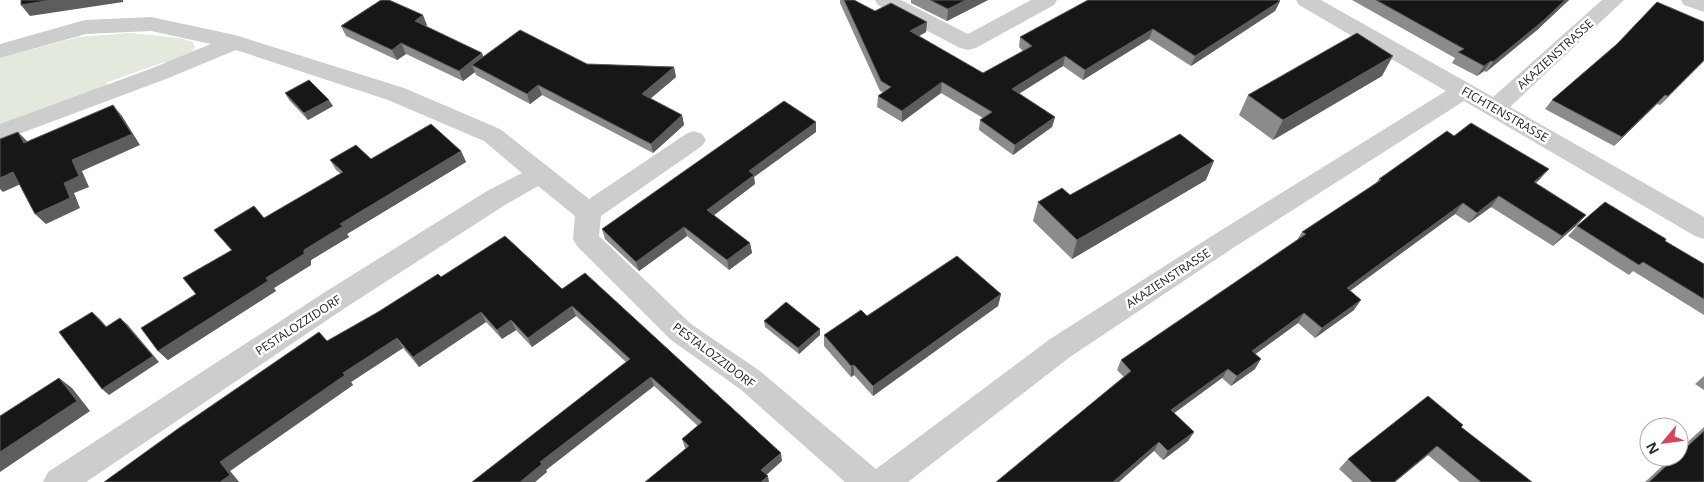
<svg xmlns="http://www.w3.org/2000/svg" width="1704" height="482" font-family="'Noto Sans',sans-serif">
<rect width="100%" height="100%" fill="#fff"/>
<!-- green -->
<path fill="#e4e9dd" d="M130,33L179,38L193,42L195,47L191,54L173,65L164,62L108,82L104,89L0,128V58L78,37Z"/>
<g fill="none" stroke-linecap="round" stroke-linejoin="round">
<!-- minor -->
<path fill="#cdcdcd" fill-rule="evenodd" d="M875,0H901L968,34L1031,0H1057L1054,5L976,48L968,50L960,48L878,5Z
M1296,0H1321L1493,97L1602,0H1624L1510,107L1704,217V239L1695,236L1464,101L1233,248L1070,357L908,482H845L740,389L671,340L577,246L573,239L575,216L538,186L505,205L345,308L86,482H43L48,472L325,292L487,191L522,173L484,141L388,100L236,50L166,79L0,141V124L150,69L211,44L151,31L86,34L0,58V44L85,20L151,17L235,35L404,88L500,129L589,199L686,134L694,131L702,134L706,140L702,146L601,216L599,236L691,324L760,371L876,469L1050,339L1215,234L1446,91L1299,5Z
M1681,0H1704V12L1684,5Z"/>
</g>
<!-- wall -->
<path fill="#8b8b8b" d="M840,0H854L875,11L927,22L926,32L919,36L983,73L1023,51L1019,47L1020,37L1280,1L1275,11L1191,66L1149,39L1083,80L1063,66L1019,93L1055,117L1052,127L1013,155L979,130L980,120L983,118L941,93L902,122L877,107L878,96L883,92L880,91L840,3Z
M911,0H988L947,21L911,3Z
M1352,0H1569L1537,30L1486,72L1484,71L1477,76L1452,63L1455,58Z
M1704,22V61L1660,105L1657,104L1614,146L1545,109L1552,100Z
M427,25L426,26L483,56L587,64L674,67L676,77L650,99L682,115L684,125L653,153L542,95L530,104L476,75L475,72L463,81L406,54L397,60L346,36L341,26Z
M1382,76L1273,140L1239,115L1248,95Z
M285,93L333,106L308,120L289,100Z
M816,122V132L754,177L755,184L714,215L750,243L752,253L729,270L687,236L639,271L605,239L602,229Z
M1454,136L1540,179L1536,183L1577,225L1553,246L1491,207L1469,223L1455,214L1350,291L1354,310L1315,338L1298,323L1255,354V369L1231,386L1222,378L1174,413L1194,432L1188,441L1163,460L1154,451L1124,377L1117,370L1121,360L1297,240L1302,232L1376,183L1379,179Z
M461,151L466,162L347,234L349,237L311,260V265L274,288L276,291L168,360L158,351L196,294L231,250L214,230L264,218L341,174L336,170L330,160L371,159Z
M1206,180L1072,259L1033,221L1038,202L1070,195Z
M1577,226L1665,241L1704,264V315L1633,271L1629,275L1568,236Z
M441,277L562,289L782,461L685,448L682,439L698,426L654,386L546,470L547,472L535,482H472L626,362L576,316L532,347L516,330L502,339L486,322L419,367L403,348L351,382L353,385L230,471L239,482H104L327,341Z
M1001,294L998,306L873,396L854,375L851,377L824,346V335L867,316Z
M764,321L820,335L799,354L765,327Z
M1704,376V390L1695,384Z
M1461,427L1532,482H1460L1428,455L1395,482H1353L1339,469L1348,459Z
M1704,427V482H1645L1672,457H1679V450Z"/>
<!-- shaded-wall -->
<path fill="#5d5d5d" d="M52,0H123V2L30,16L21,5Z
M966,0H988L947,21L948,9Z
M1565,0H1569L1537,30L1486,72L1493,62Z
M1280,1L1275,11L1191,66L1195,56Z
M423,15L427,25L419,31L415,21Z
M927,22L926,32L910,41V31Z
M1153,29L1149,39L1083,80L1085,70Z
M401,43L406,54L397,60L392,50Z
M482,53L486,63L472,65L475,72L463,81L459,71Z
M1065,56L1063,66L1011,99L1012,89Z
M1393,56L1382,76L1273,140L1283,120Z
M1704,60V61L1660,105L1668,96Z
M1491,61L1484,71L1477,76L1484,66Z
M674,67L676,77L644,104L642,94Z
M942,82L941,93L902,122V111Z
M538,85L542,95L530,104L527,94Z
M1665,95L1657,104L1614,146L1622,137Z
M329,100L333,106L308,120L304,113Z
M113,105L122,116L140,145L82,171L89,187L74,193L80,208L46,224L35,214L64,183L72,160Z
M682,115L684,125L653,153L651,144Z
M1055,117L1052,127L1013,155L1015,145Z
M816,122V132L754,177L755,184L709,219L707,210L749,171Z
M18,132L28,142L24,143Z
M461,151L466,162L347,234L349,237L311,260V265L274,288L276,291L168,360L158,351L266,278L340,224Z
M1214,161L1206,180L1072,259L1077,240Z
M1549,169L1540,179L1525,192L1534,182Z
M13,172L23,183L3,192L0,189V178Z
M1499,196L1491,207L1469,223L1477,213Z
M1463,203L1455,214L1340,298L1347,288Z
M1586,215L1577,225L1553,246L1562,236Z
M684,227L687,236L639,271L636,262Z
M750,243L752,253L729,270L727,260Z
M1001,294L998,306L873,396V386Z
M1361,300L1354,310L1315,338L1322,328Z
M572,306L576,316L532,347L528,338Z
M92,312L99,318L112,333L106,327Z
M481,312L486,322L419,367L413,357Z
M1304,313L1298,323L1246,361L1252,351Z
M120,318L127,324L159,362L109,395L102,389Z
M511,320L516,330L502,339L497,330Z
M820,329V335L799,354L798,348Z
M397,338L403,348L351,382L353,385L230,471L239,482H220V462L343,373Z
M1261,359L1255,369L1231,386L1237,376Z
M854,365V375L851,377V366Z
M1228,369L1222,378L1166,419L1171,410Z
M651,377L654,386L546,470L547,472L535,482H520L540,462Z
M59,378L72,388L90,411L0,472V452Z
M1194,432L1188,441L1163,460L1168,451Z
M1159,442L1154,451L1119,482H1113Z
M1437,446L1428,455L1395,482H1394Z
M781,453L782,461L763,478L761,470Z
M768,476L769,482H761Z"/>
<!-- building -->
<path fill="#171717" stroke="#5d5d5d" d="M21,0H52L21,5Z
M381,0H389L423,15L415,21L482,53L459,71L401,43L392,50L341,26Z
M844,0H854L875,11L891,3L927,22L910,31L983,73L1032,46L1020,37L1088,0H1278L1280,1L1195,56L1153,29L1085,70L1065,56L1012,89L1055,117L1015,145L980,120L992,112L942,82L902,111L878,96L891,87L881,81Z
M930,0H966L948,9Z
M1376,0H1565L1544,20L1493,62L1491,61L1484,66L1458,52L1464,49Z
M1657,2L1704,22V60L1668,96L1665,95L1622,137L1552,100L1617,44Z
M520,30L587,64L674,67L642,94L682,115L651,144L538,85L527,94L472,65Z
M1357,33L1393,56L1283,120L1248,95Z
M309,80L329,100L304,113L285,93Z
M784,101L816,122L749,171L754,175L707,210L750,243L727,260L684,227L636,262L602,229Z
M113,105L132,134L72,160L79,176L64,183L70,198L35,214L13,172L0,178V139L18,132L24,143Z
M1471,123L1549,169L1534,182L1586,215L1562,236L1499,196L1477,213L1463,203L1347,288L1361,300L1322,328L1304,313L1252,351L1261,359L1237,376L1228,369L1171,410L1194,432L1168,451L1159,442L1113,482H996L1131,371L1121,360L1306,234L1302,232L1381,180L1379,179L1447,131L1454,136Z
M431,124L461,151L340,224L343,226L304,250V254L266,278L268,281L158,351L141,328L196,294L183,278L232,250L214,230L254,206L264,218L343,172L330,160L356,145L371,159Z
M1180,134L1214,161L1077,240L1038,202L1062,188L1070,195Z
M1605,202L1666,239L1665,241L1704,264V299L1643,262L1639,265L1577,226Z
M505,236L562,289L585,273L781,453L761,470L768,476L761,482H645L689,446L682,439L702,422L651,377L540,462L542,464L520,482H472L630,359L572,306L528,338L511,320L497,330L481,312L413,357L397,338L343,373L345,375L220,462L230,475L220,482H104L179,428L319,332L327,341L378,312L438,274L441,277Z
M957,256L1001,294L873,386L854,365L851,366L824,335L861,310L867,316Z
M786,302L820,329L798,348L764,321Z
M92,312L106,327L120,318L153,356L102,389L59,332Z
M59,378L77,401L0,452V416Z
M1428,396L1463,425L1461,427L1532,482H1481L1437,446L1394,482H1372L1348,459Z
M1704,431V482H1649L1676,457H1679V454Z"/>
<g text-anchor="middle" dominant-baseline="central" stroke-width="5" stroke-linejoin="round" paint-order="stroke">
<!-- street labels -->
<g font-size="12" fill="#303030" stroke="#fff">
<text transform="translate(1555 54) rotate(-42)">AKAZIENSTRASSE</text>
<text transform="translate(1505 114) rotate(30)">FICHTENSTRASSE</text>
<text transform="translate(1168 278) rotate(-33)">AKAZIENSTRASSE</text>
<text transform="translate(298 325) rotate(-33)">PESTALOZZIDORF</text>
<text transform="translate(714 355) rotate(37)">PESTALOZZIDORF</text>
</g>
</g>
<!-- north arrow -->
<g transform="translate(1664 442) rotate(241)"><circle r="24" fill="#ffffff" stroke="#acacac"/>
<path d="M0-4L9 19L0 12L-9 19Z" fill="#d54458"/>
<text y="-8" font-size="14" font-weight="bold" text-anchor="middle" fill="#303030">N</text>
</g>
</svg>
